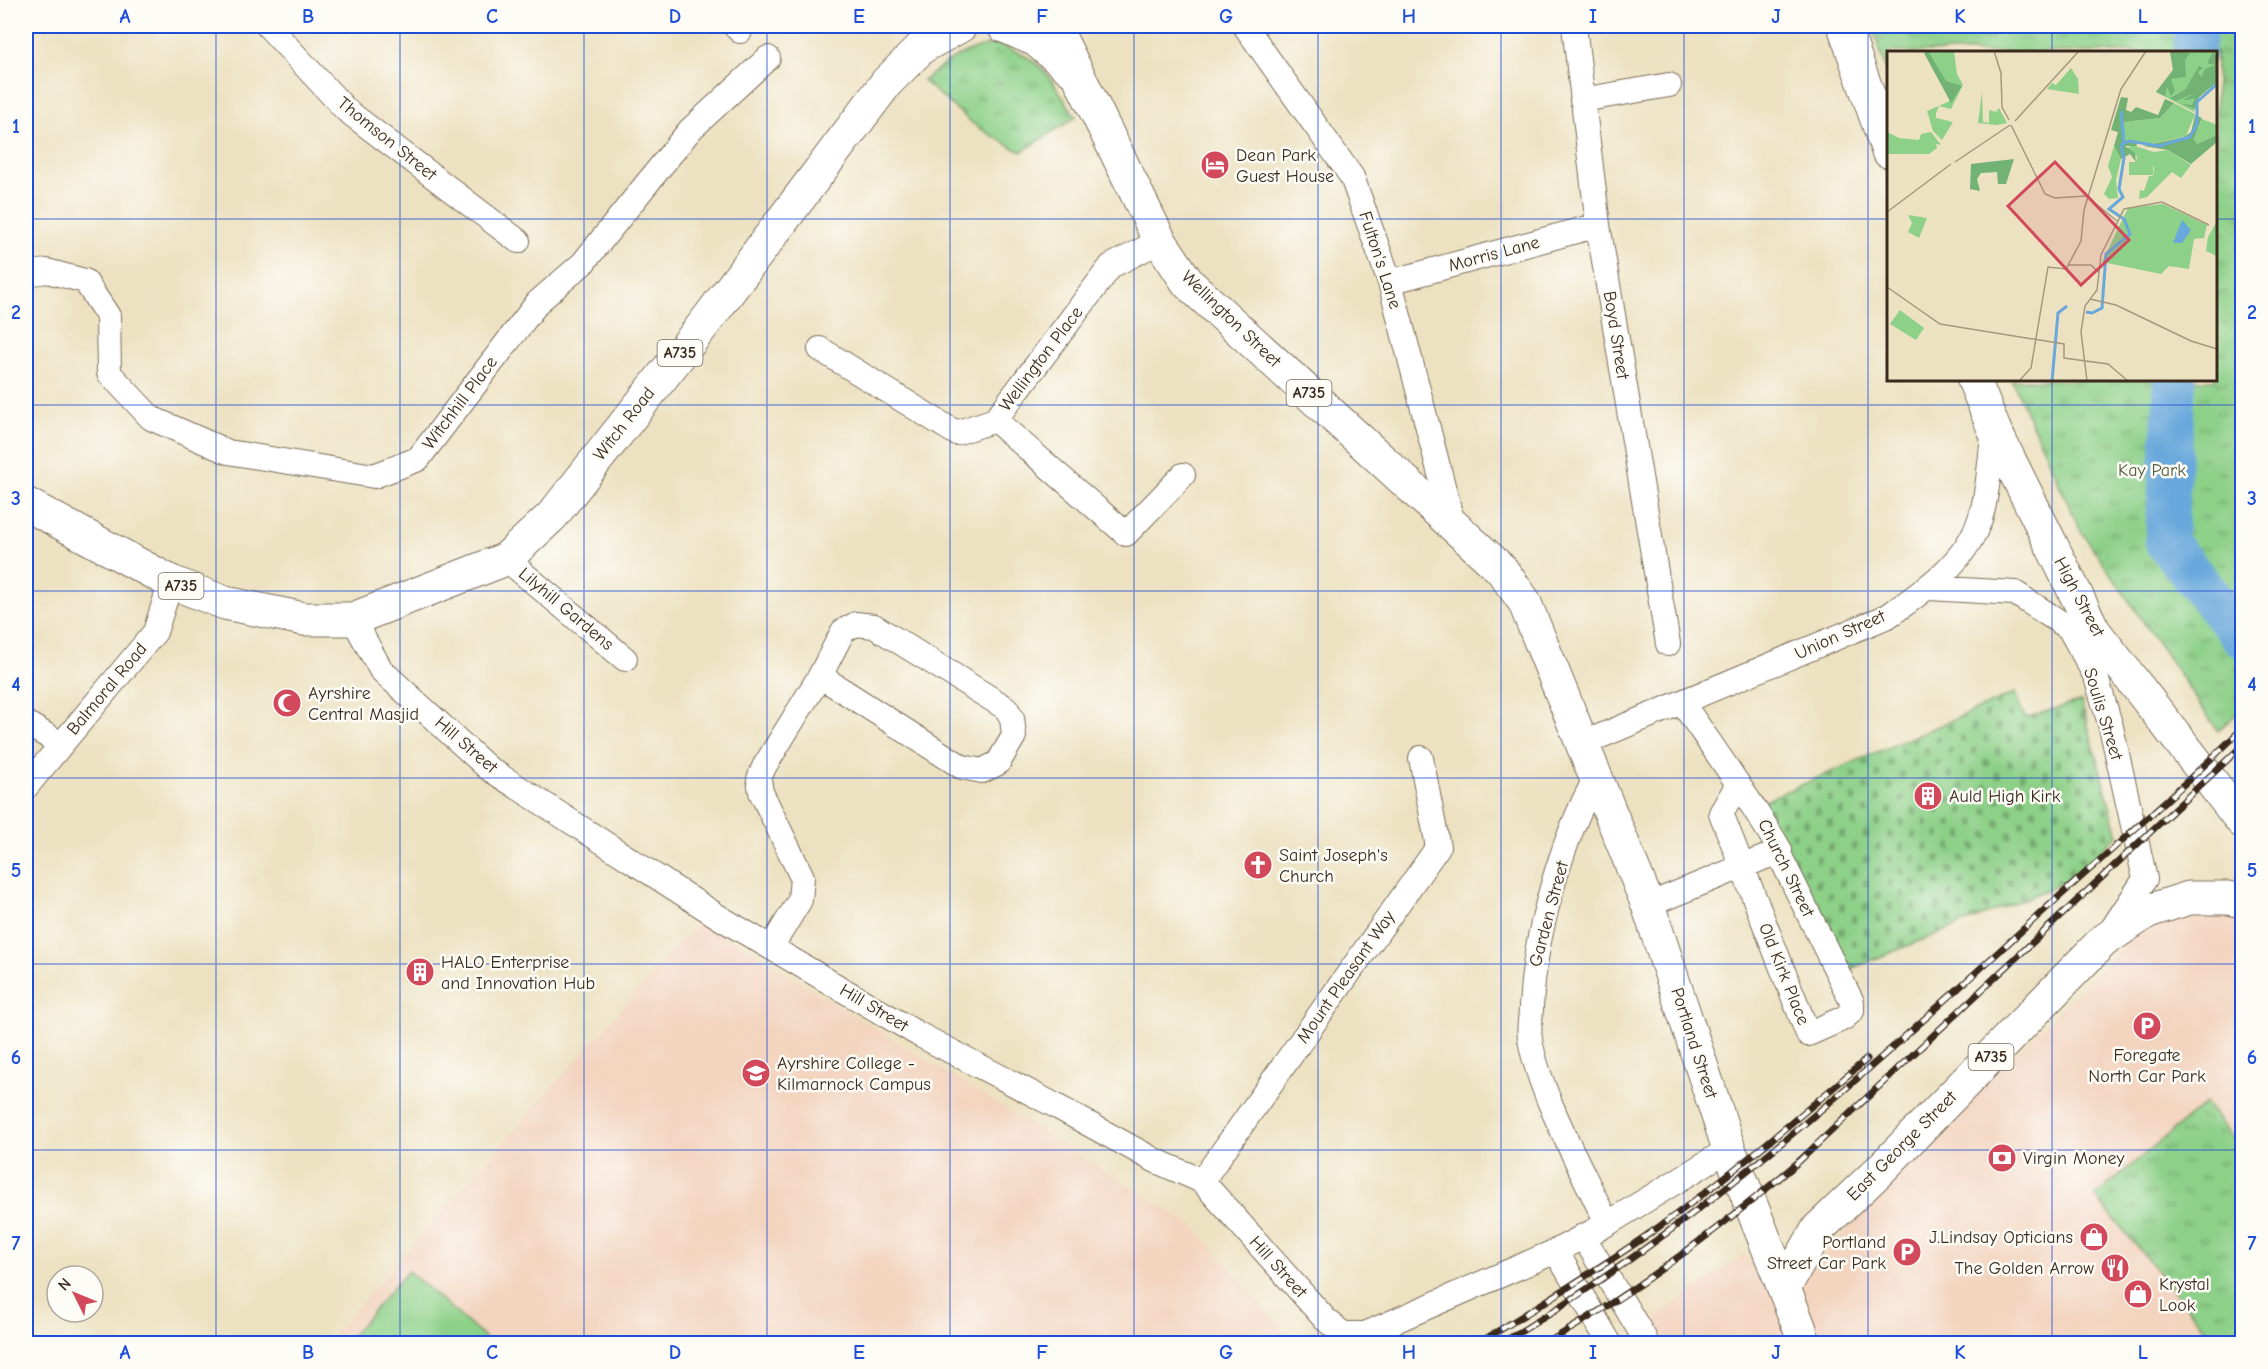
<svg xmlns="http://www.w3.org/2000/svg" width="2268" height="1369" font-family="'Comic Neue',sans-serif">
<defs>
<pattern id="grass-tufts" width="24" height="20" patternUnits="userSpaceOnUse" patternTransform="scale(1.5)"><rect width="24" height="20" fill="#8dd088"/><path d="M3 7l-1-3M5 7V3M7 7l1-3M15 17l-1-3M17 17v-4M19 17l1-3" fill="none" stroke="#74a96f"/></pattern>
<pattern id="cemetery-stones" width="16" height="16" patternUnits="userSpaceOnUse" patternTransform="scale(1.5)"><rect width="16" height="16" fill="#8dd088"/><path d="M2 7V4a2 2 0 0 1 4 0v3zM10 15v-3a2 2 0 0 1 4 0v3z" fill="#74a96f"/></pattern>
</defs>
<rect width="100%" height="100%" fill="#fdfcf7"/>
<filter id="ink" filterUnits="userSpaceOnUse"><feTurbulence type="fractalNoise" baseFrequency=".0167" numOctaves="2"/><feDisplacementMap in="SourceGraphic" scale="12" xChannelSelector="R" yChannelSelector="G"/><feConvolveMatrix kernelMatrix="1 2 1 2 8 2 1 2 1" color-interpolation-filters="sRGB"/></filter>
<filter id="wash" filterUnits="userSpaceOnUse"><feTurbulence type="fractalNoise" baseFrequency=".008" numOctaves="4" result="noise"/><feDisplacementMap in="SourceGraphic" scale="24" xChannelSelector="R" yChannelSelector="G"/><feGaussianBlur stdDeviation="1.35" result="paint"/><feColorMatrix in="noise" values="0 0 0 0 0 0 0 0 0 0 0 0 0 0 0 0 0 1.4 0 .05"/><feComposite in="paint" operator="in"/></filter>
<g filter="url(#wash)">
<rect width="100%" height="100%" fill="#ece1c0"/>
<!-- built -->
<path fill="#f3d4bf" d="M2219,904L2242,914V1343L1621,1344L1743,1255L1806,1275L1943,1126L2145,925Z
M700,920L1194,1226L1289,1338L1276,1344H325Z"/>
<!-- grass -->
<path fill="url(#grass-tufts)" stroke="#647d53" stroke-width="1.5" d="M1872,26H2242V709L2218,731L2079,528L2012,380H2216V52H1888V77Z
M995,44C1044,57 1049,78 1076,117L1021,152L977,127L923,81C946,62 964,49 995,44Z
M2205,1103L2242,1149V1343H2217L2095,1196Z"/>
<!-- cemetery -->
<path fill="url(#cemetery-stones)" stroke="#647d53" stroke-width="1.5" d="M2015,693L2025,718L2081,701L2118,835L2068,881L1843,972L1761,802Z"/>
<!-- pitch -->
<path fill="#8dd088" stroke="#647d53" stroke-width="1.5" d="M408,1271L491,1343H345Z"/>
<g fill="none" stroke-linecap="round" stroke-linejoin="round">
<!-- river -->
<path stroke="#69a8dc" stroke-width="42" d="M2194,52L2195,26
M2175,380L2166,542L2242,636"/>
</g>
</g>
<g filter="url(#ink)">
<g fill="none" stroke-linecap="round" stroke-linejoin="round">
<!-- street casing -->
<g stroke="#796a57" stroke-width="26">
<path id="street" d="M268,26L346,110L518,241
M735,26L740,31
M1245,26L1352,177L1390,282L1453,524
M1574,26L1598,225L1668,644
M1582,100L1669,85
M26,274L47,271L85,281L108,316L109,373L151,418L228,452L374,476L418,459L538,302L583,263L690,130L768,58
M1390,282L1598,225
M820,349L956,433L995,420L1111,266L1160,241
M995,420L1126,534L1183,475
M506,559L625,659
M1928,588L2015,593L2069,628L2096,677L2111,727L2145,879L2110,932
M353,619L381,670L488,768L719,917L918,1034L1056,1106L1154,1160L1202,1181L1325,1319L1343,1334H1365L1556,1251L1607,1224L1729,1149
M1683,704C1716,752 1750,799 1780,850L1778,852L1852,1002V1011L1844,1018L1808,1034L1721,813L1738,784
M26,723L61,744
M1584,743L1888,616C1925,590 1967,562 1981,516C1989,489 1990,457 1994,429
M1597,776C1562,837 1534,936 1531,1007C1531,1017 1528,1029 1530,1039C1539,1094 1583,1171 1607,1224
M26,787L155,632L171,582
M1648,905L1778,852
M772,946L800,900L802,877L761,792L759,779L764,767L820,676L843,631L856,624L874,626L1006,708L1012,718L1014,736L998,763L982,771L962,767L820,676
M1202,1181L1438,847L1421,758
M1583,1236L1645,1339V1344
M1556,1251L1610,1344"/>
</g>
<!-- primary casing -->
<g stroke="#796a57" stroke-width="35">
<path id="primary" d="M1004,26L1036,40L1072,70
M1054,26L1160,241L1188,283L1501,569L1524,601L1648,905L1729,1149L1800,1329L1802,1344
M1844,26L1888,151
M1974,380L1994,429L2094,631L2242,821
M26,504L171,582L225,603L304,619H353L506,559L552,516L704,324L887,82L922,47L960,26
M1784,1288L1818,1229L1878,1172L2103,941L2148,911L2189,898H2229L2242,901"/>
</g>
<!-- street -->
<use href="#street" stroke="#fff" stroke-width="24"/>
<!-- primary -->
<use href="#primary" stroke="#fff" stroke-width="33"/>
<!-- rail casing -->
<g stroke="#3b2a1e" stroke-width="7">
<path id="rail" d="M1477,1344C1534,1309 1591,1274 1646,1236C1723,1182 1795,1120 1867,1059
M1500,1344C1691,1231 1854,1084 2017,935C2092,866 2170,800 2242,729
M1545,1344C1635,1292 1717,1231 1795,1165L2242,746"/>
</g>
<!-- rail -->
<use href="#rail" stroke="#fdfcf7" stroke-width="4.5" stroke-dasharray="14" stroke-linecap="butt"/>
</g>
</g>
<!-- grid -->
<path fill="none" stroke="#1d4ed8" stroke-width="1.5" stroke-opacity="0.55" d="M216,26V1344M400,26V1344M584,26V1344M767,26V1344M950,26V1344M1134,26V1344M1318,26V1344M1501,26V1344M1684,26V1344M1868,26V1344M2052,26V52M26,219H1888M2216,219H2242M2052,380V1344M26,405H2242M26,591H2242M26,778H2242M26,964H2242M26,1150H2242"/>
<!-- icons -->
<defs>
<g id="hotel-disc" transform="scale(1.5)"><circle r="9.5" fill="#d1495b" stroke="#fdfcf7"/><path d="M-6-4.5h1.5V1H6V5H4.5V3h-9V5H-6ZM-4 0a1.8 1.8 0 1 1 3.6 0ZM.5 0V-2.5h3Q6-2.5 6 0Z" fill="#fff"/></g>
<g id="mosque-disc" transform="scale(1.5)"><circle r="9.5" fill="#d1495b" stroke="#fdfcf7"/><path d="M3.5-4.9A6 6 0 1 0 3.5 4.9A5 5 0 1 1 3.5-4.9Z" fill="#fff"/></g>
<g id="building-disc" transform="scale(1.5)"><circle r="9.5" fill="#d1495b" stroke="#fdfcf7"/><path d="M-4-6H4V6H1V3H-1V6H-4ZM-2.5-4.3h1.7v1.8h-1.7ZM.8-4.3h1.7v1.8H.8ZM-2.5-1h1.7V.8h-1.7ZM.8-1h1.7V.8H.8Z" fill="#fff"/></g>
<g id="church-disc" transform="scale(1.5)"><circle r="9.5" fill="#d1495b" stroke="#fdfcf7"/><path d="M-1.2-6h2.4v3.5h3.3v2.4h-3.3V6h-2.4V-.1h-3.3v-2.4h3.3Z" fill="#fff"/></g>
<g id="parking-disc" transform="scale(1.5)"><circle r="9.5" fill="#d1495b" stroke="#fdfcf7"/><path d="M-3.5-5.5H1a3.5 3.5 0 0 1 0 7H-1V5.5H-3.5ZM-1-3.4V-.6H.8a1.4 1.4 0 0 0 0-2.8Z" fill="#fff"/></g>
<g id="university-disc" transform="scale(1.5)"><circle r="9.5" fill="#d1495b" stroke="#fdfcf7"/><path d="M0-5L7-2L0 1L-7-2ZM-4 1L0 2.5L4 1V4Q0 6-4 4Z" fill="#fff"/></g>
<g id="bank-disc" transform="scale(1.5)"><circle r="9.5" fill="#d1495b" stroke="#fdfcf7"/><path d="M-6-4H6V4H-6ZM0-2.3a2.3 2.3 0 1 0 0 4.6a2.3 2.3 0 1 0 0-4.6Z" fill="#fff"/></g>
<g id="shop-disc" transform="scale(1.5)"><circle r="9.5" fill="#d1495b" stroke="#fdfcf7"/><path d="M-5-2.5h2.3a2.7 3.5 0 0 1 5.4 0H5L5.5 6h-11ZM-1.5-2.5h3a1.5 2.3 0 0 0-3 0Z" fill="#fff"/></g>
<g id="restaurant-disc" transform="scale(1.5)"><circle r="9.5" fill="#d1495b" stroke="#fdfcf7"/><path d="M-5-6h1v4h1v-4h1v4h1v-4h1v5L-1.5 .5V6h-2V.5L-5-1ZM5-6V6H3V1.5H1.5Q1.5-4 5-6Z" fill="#fff"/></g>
</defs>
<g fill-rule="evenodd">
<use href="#hotel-disc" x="1215" y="165"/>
<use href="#mosque-disc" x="287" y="703"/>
<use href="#building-disc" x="1928" y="796"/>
<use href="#church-disc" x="1258" y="865"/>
<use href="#building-disc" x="420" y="972"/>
<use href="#parking-disc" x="2147" y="1026"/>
<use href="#university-disc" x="756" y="1073"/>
<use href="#bank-disc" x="2002" y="1158"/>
<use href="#shop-disc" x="2094" y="1237"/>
<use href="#parking-disc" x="1907" y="1252"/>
<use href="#restaurant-disc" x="2115" y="1268"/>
<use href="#shop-disc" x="2138" y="1294"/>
</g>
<g text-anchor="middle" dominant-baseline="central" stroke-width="5" stroke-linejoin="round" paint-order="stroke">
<!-- shield labels -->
<g fill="#fdfcf7" stroke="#75695f" stroke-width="1.5">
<rect x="657.5" y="340" width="45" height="26" rx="4.5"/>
<rect x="1286.5" y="380" width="45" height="26" rx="4.5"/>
<rect x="158.5" y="573" width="45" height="26" rx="4.5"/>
<rect x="1968.5" y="1044" width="45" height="26" rx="4.5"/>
</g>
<g font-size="16" font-weight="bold" fill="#3b2a1e">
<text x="680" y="353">A735</text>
<text x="1309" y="393">A735</text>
<text x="181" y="586">A735</text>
<text x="1991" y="1057">A735</text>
</g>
<!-- street labels -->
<g font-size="18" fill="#3b2a1e" stroke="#fdfcf7">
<text transform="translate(387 139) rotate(39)">Thomson Street</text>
<text transform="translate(1494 254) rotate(-15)">Morris Lane</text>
<text transform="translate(1380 260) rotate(72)">Fulton's Lane</text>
<text transform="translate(1231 319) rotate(44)">Wellington Street</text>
<text transform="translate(1616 335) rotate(81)">Boyd Street</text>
<text transform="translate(1041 359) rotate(-53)">Wellington Place</text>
<text transform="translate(460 403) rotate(-53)">Witchhill Place</text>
<text transform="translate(624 424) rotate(-52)">Witch Road</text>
<text transform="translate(2079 597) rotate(62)">High Street</text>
<text transform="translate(566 609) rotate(40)">Lilyhill Gardens</text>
<text transform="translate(1840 635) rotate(-24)">Union Street</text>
<text transform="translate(107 689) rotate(-50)">Balmoral Road</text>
<text transform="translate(2103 714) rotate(73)">Soulis Street</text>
<text transform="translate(466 745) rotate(41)">Hill Street</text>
<text transform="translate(1786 868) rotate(64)">Church Street</text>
<text transform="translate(1549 914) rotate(-75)">Garden Street</text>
<text transform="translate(1784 974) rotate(68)">Old Kirk Place</text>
<text transform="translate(1346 977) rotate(-55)">Mount Pleasant Way</text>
<text transform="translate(874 1008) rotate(31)">Hill Street</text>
<text transform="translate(1694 1043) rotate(72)">Portland Street</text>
<text transform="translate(1902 1146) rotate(-45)">East George Street</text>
<text transform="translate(1278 1267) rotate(48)">Hill Street</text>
</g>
<!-- poi labels -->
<g font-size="18" fill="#3b2a1e" stroke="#fdfcf7" text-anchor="start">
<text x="1236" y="155">Dean Park<tspan x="1236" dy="21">Guest House</tspan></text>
<text x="308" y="693">Ayrshire<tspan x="308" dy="21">Central Masjid</tspan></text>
<text x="1949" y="796">Auld High Kirk</text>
<text x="1279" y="855">Saint Joseph's<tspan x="1279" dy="21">Church</tspan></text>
<text x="441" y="962">HALO Enterprise<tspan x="441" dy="21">and Innovation Hub</tspan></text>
<text x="2147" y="1055" text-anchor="middle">Foregate<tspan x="2147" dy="21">North Car Park</tspan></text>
<text x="777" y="1063">Ayrshire College -<tspan x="777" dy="21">Kilmarnock Campus</tspan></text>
<text x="2023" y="1158">Virgin Money</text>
<text x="2073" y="1237" text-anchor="end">J.Lindsay Opticians</text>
<text x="1886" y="1242" text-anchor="end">Portland<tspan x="1886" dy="21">Street Car Park</tspan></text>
<text x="2094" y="1268" text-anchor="end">The Golden Arrow</text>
<text x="2159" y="1284">Krystal<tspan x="2159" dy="21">Look</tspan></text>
</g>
<!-- park labels -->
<g font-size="18" fill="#545c3e" stroke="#fdfcf7">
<text x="2152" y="470">Kay Park</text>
</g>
</g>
<!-- overview -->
<g transform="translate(1887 51)">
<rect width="330" height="330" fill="#ece1c0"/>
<path d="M39,0H67L70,23L76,34L64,58L52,55L49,62V67L66,71L55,89L46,80L40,60L63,50ZM283,0H330V31L312,46L307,61L269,41L286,19ZM184,17L191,28L192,43L160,38L165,32L169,34ZM95,41L96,71L102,72V59L109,61L112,57L120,72L109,74L91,72ZM287,52L308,63L299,85L264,93L238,89L236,71L273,67ZM315,68L330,74V84L310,93L307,88ZM0,81L12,87L32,89L34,83L44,81L54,94L49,93L50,97L42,103H0ZM245,94L267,101L281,99L304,114L294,127L285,121L260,146L252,148L253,139L257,140L262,125H266L267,116L261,111H249L250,105L239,98ZM227,95L234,108L229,129L231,147L222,148L217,143L225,126L221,115ZM276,153L320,174L317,187L307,188L302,218L282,215L274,223L215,211L241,157ZM21,164L40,167L32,187L21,181L25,172Z" fill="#8dd088"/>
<path d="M41,0L59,30L75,35L64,52L37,2ZM283,0L303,2L298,9L299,26L284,28L288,40L284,45L280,36L278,45L269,41L286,19ZM326,1L330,8V31L312,46L308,58L295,53L305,54L308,47L301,49H296L309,41L289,50L283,47L298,39L312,15L316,17L311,21L314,26L318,18L328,14L320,12ZM234,46L241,47L239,59L244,61L249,56L271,64L278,48L287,52L273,67L236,71L238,89L249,91L250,95H238L248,102L249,111L243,103L234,108L227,95L231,81L224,79ZM308,64L315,67L307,88L310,93L330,84V91L304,113L281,99L256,95L297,86L304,81ZM127,108L119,133H111L110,121L94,122L90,128L93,140L83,138L84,113Z" fill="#72b274"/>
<path d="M330,170V205L319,200L321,186Z" fill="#8dd088"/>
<path d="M242,111H262L266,114V124H242ZM13,259L37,277L29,289L3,273Z" fill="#8dd088"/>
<path d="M295,169L304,179L295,192H286Z" fill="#69a8dc"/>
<path fill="none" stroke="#69a8dc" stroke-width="3" d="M234,60L237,92M199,261L205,262L215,257L219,203L243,183L237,168L222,158L236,146L232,138L237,107L234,94L242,90L272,95L303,86L310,73V51L330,33M165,330L171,262L180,255"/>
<path fill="none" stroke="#a5987f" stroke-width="1.5" d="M107,0L114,22L115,56L122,69M128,70L192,0M124,74L158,143L168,147L199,145L230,170M68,111L123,74M0,161L64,113M181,214H204L211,221M0,236L53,273L177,293V307L221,313L241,330M203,248L229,254L304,290L330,298M132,330L144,317L161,216L179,218L194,190L197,159L234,38L259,0M200,330L194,281L198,255L210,239L214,204L237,158L275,151L322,174"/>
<path fill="#d1495b" fill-opacity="0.15" stroke="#d1495b" stroke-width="3" d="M168,111L242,189L194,234L121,155Z"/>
<rect width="330" height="330" fill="none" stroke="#3b2a1e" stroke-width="3"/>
</g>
<!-- margin -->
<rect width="2268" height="1369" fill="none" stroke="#fdfcf7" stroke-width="66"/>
<!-- north arrow -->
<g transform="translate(75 1294) rotate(313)"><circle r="28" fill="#fdfcf7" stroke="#afa8a0" stroke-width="1.5"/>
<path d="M0-4.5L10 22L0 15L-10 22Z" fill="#d1495b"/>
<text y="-9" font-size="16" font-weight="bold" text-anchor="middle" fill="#3b2a1e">N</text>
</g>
<rect x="33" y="33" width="2202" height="1303" fill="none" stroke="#1d4ed8" stroke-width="2"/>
<g font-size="20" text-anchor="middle" font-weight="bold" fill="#1d4ed8">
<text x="125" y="23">A</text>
<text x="308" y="23">B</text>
<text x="492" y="23">C</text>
<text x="675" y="23">D</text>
<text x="859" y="23">E</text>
<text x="1042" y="23">F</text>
<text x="1226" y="23">G</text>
<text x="1409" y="23">H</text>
<text x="1593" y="23">I</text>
<text x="1776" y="23">J</text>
<text x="1960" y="23">K</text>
<text x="2143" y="23">L</text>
<text x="16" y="133">1</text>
<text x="2252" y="133">1</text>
<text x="16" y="319">2</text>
<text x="2252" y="319">2</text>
<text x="16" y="505">3</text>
<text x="2252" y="505">3</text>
<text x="16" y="691">4</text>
<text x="2252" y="691">4</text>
<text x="16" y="877">5</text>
<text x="2252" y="877">5</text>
<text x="16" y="1064">6</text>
<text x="2252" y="1064">6</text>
<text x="16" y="1250">7</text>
<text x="2252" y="1250">7</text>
<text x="125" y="1359">A</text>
<text x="308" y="1359">B</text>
<text x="492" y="1359">C</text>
<text x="675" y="1359">D</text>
<text x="859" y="1359">E</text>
<text x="1042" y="1359">F</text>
<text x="1226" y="1359">G</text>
<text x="1409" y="1359">H</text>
<text x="1593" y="1359">I</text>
<text x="1776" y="1359">J</text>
<text x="1960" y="1359">K</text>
<text x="2143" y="1359">L</text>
</g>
</svg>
